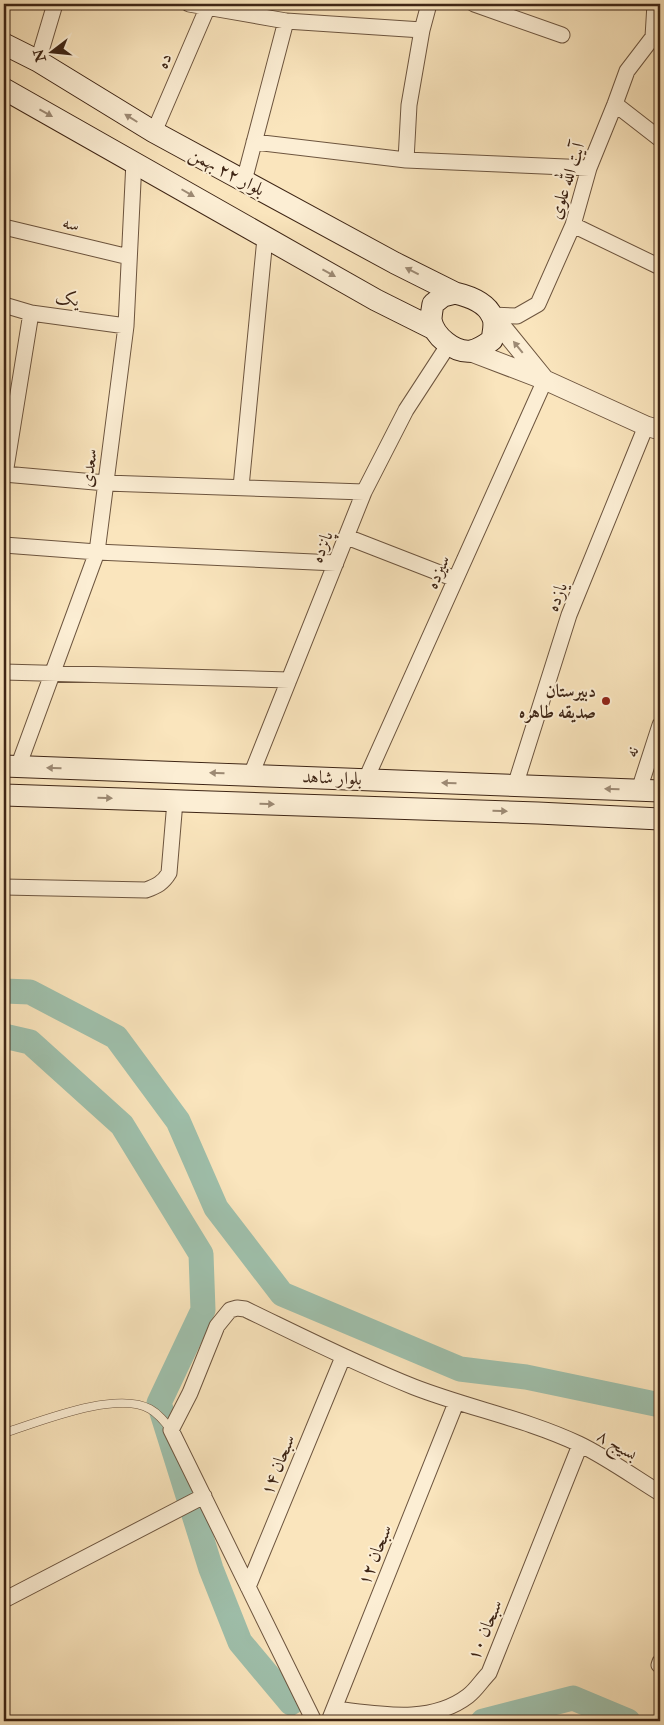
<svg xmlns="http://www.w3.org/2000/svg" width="664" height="1725" font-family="'IM FELL Double Pica',Amiri,serif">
<rect width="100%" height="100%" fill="#fae5bd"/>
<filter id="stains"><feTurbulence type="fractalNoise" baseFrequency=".004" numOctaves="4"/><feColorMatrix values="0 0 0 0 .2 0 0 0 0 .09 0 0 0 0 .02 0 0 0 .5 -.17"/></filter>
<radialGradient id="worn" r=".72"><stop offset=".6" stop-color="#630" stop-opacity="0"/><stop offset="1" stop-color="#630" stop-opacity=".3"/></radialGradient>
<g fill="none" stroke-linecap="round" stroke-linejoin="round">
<!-- river -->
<path stroke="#9fc0ac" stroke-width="25" d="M4,991L30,992L116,1037L178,1121L216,1208L282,1294L460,1369L526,1377L660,1405
M4,1036L30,1042L122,1125L201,1254L203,1310L159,1403L211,1569L240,1642L291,1703
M483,1721L573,1698L628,1721"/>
<!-- service casing -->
<g stroke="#6d553f" stroke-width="9">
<path id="service" d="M4,1433C39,1422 116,1390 150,1409C159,1414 165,1422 171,1430"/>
</g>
<!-- minor casing -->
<g stroke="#6d553f" stroke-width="17">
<path id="minor" d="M189,4L286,21L422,30
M474,4L562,35
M653,37L655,4
M38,61L55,4
M615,104L660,139
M154,132L209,4
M254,142L406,160L589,168
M406,160L409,105L422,30L429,4
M244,181L286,21
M573,225L660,267
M4,227L129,257
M4,305L31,313L126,326
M492,315L517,316L538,304L573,225L589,168L615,104L627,71L653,37L660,32
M4,474L106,483L364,492
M5,474L31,313
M241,487L265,238
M347,537L455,579
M4,545L97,552L336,563
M4,672L289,680
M18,767L97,552L126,326L134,161
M251,775L364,492L406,410L449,344
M366,779L545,380
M515,786L569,615L646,426
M639,790L660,725
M4,887L146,890C157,886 163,883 169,873L175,801
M248,1587L343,1357
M4,1600L204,1496
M659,1665L660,1662
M334,1709C379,1714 430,1725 468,1696C476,1690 482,1680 489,1673L580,1445
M314,1721L171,1430L190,1393L217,1326L230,1310L237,1308L245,1309C301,1336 356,1364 414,1387C468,1408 526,1419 579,1444C606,1457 634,1477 660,1493
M329,1721L456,1403"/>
</g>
<!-- tertiary casing -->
<g stroke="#6d553f" stroke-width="21">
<path id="tertiary" d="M492,315L544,379
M469,351L545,380L646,426L660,430"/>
</g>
<!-- secondary casing -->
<g stroke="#3e2515" stroke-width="23">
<path id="secondary" d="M4,44L38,61L154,132L395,263L455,293
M4,89L376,300L434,329
M455,293C468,296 486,302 492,316C496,323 493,332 492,340C485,345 480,349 471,351C454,353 434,336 431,320C431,315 432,310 433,304L443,296Z
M4,766L660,791
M4,795L538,813L660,819"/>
</g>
<!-- service -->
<use href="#service" stroke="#fceed4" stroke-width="8"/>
<!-- minor -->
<use href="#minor" stroke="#fceed4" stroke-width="15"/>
<!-- tertiary -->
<use href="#tertiary" stroke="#fceed4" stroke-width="19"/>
<!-- secondary -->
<use href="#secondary" stroke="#fceed4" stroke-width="21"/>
</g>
<!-- one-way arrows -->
<defs><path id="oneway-solid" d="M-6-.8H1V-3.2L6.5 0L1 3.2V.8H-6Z" transform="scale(1.25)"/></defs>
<g fill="#9d8a74">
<use href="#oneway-solid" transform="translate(46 113) rotate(29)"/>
<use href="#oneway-solid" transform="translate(131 118) rotate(-148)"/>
<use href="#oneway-solid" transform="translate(188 193) rotate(30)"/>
<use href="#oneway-solid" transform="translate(412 271) rotate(-153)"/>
<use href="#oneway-solid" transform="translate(329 273) rotate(29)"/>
<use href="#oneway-solid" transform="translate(518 347) rotate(-129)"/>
<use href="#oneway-solid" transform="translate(54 768) rotate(-178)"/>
<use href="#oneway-solid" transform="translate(217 773) rotate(-178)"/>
<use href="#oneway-solid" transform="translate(449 783) rotate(-178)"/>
<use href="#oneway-solid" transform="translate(612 789) rotate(-178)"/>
<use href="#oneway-solid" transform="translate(105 798) rotate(2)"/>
<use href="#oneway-solid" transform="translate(267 804) rotate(2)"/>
<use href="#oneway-solid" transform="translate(500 811) rotate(2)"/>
</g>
<!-- markers -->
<circle fill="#8f2418" stroke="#fceed4" stroke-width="2" cx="606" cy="701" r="5"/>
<g text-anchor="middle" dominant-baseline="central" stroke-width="4" stroke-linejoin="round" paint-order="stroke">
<!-- street labels -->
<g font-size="18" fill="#3e2515" stroke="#fceed4">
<text transform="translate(164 61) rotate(-67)">ده</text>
<text transform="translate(227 172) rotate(28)">بلوار ۲۲ بهمن</text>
<text transform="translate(567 181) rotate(-72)">آیت الله علوی</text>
<text transform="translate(71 224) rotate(13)">سه</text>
<text transform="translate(67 299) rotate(8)">یک</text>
<text transform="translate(89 468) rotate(-83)">سعدی</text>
<text transform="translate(322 547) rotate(-68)">پانزده</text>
<text transform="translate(438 572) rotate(-66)">سیزده</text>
<text transform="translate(557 597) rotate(-69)">یازده</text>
<text transform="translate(632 752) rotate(-72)">نه</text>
<text transform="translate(332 778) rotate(2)">بلوار شاهد</text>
<text transform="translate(617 1445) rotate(31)">بسیج ۸</text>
<text transform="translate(278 1465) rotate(-68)">سبحان ۱۴</text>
<text transform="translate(375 1555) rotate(-68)">سبحان ۱۲</text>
<text transform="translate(485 1630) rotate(-67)">سبحان ۱۰</text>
</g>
<!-- poi labels -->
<g font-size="18" font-weight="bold" fill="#3e2515" stroke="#fceed4" text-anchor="end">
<text x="596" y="691">دبیرستان<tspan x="596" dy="21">صدیقه طاهره</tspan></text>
</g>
</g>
<!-- margin -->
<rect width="664" height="1725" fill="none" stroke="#fae5bd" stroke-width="20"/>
<rect x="5" y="5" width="654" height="1715" fill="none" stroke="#3e2515" stroke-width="2.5"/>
<rect x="10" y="10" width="644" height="1705" fill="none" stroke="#3e2515"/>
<!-- north arrow -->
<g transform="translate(52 52) rotate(254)" stroke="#fceed4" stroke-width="4" paint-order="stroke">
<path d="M0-4L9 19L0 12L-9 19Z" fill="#3e2515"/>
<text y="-8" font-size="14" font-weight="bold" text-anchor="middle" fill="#3e2515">N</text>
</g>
<rect width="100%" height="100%" filter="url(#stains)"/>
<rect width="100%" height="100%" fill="url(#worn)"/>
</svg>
